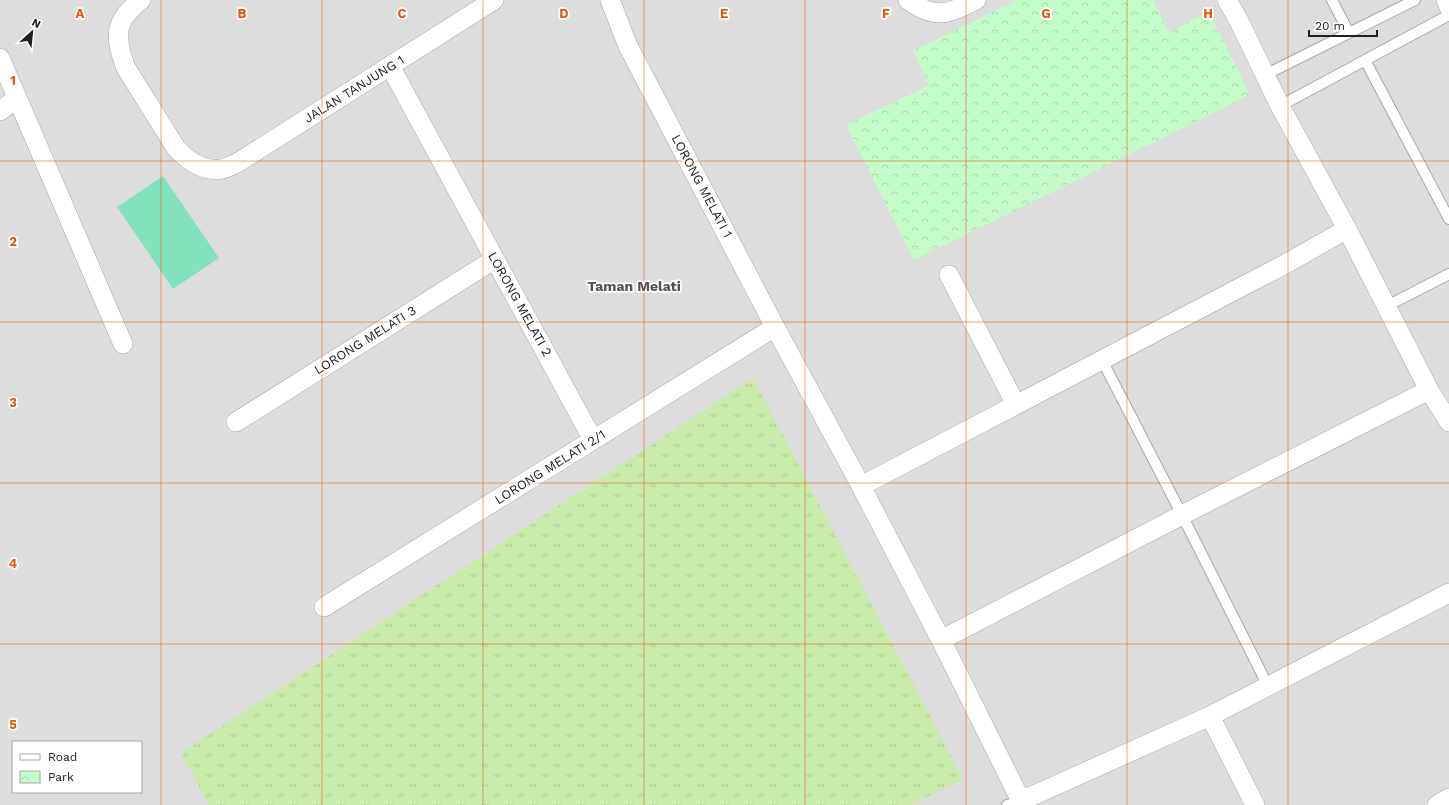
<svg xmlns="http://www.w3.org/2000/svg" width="1449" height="805" font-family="'Work Sans',sans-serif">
<defs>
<pattern id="grass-tufts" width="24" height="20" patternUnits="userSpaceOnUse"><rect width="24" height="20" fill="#caecab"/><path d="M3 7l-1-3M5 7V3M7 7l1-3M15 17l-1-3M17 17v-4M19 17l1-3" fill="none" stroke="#adca93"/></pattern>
<pattern id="park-crowns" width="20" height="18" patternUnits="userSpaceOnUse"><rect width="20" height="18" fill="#c3fcc8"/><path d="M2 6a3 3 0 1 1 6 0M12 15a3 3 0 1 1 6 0" fill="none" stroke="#a7d8ac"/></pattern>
</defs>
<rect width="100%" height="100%" fill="#f1ede6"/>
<!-- residential -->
<path fill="#dedddd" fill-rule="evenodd" d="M0,0H1449V805H0ZM13,742H141V792H13Z"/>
<!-- grass -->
<path fill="url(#grass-tufts)" d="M753,378L963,779L911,805H209L181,753Z"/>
<!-- park -->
<path fill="url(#park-crowns)" d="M1017,0H1153L1169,32L1209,12L1250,95L914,260L846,125L929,85L913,51Z"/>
<!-- pitch -->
<path fill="#82e2be" d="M163,176L219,258L173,289L117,207Z"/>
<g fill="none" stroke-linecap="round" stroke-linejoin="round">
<!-- lane casing -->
<g stroke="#a7a7a7" stroke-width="12">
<path id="lane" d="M1332,0L1349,33
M1365,60L1449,219
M1265,75L1415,0
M1280,106L1449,15
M1387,306L1449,274
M1102,360L1182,515L1268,686
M1007,805L1021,801"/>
</g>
<!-- street casing -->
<g stroke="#a7a7a7" stroke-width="20">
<path id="street" d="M141,0C135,5 127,12 123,19C114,34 120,53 126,68L176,148C188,161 203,172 222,169C227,168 232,165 237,163L494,0
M610,0L628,46L775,327L861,486L941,640L1023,805
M908,0C936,20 948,14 976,0
M1227,0L1239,21L1280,106L1347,229
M1446,0L1449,7
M0,58L123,344
M390,66L593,440
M0,111L17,98
M949,275L1016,405
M236,422L495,259
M861,486L1289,262L1347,229L1429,390L1449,422
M324,607L775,327
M941,640L1182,515L1429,390
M1210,716L1255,805
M1021,801L1210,716L1449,593
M1437,805L1449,798"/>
</g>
<!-- lane -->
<use href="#lane" stroke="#fff" stroke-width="10"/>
<!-- street -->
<use href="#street" stroke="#fff" stroke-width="19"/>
</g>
<!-- grid -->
<path fill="none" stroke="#e8590c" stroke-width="1" stroke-opacity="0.55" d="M161,0V805M322,0V805M483,0V805M644,0V805M805,0V805M966,0V805M1127,0V805M1288,0V805M0,161H1449M0,322H1449M0,483H1449M0,644H1449"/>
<g text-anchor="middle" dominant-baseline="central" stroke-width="3.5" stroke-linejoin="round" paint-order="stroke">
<!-- street labels -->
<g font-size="13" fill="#202020" stroke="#fff">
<text transform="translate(354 89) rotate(-32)">JALAN TANJUNG 1</text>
<text transform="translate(702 186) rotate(62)">LORONG MELATI 1</text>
<text transform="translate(520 304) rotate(61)">LORONG MELATI 2</text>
<text transform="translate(365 340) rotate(-32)">LORONG MELATI 3</text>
<text transform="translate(550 467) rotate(-32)">LORONG MELATI 2/1</text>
</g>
<!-- neighbourhood labels -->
<g font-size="14" font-weight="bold" fill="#535353" stroke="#fff">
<text x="634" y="286">Taman Melati</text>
</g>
</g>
<g font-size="13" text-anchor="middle" font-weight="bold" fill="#e8590c" stroke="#fff" stroke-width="3.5" stroke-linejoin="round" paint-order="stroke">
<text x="80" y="18">A</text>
<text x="242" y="18">B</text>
<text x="402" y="18">C</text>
<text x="564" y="18">D</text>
<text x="724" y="18">E</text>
<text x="886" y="18">F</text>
<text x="1046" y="18">G</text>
<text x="1208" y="18">H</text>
<text x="13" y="85">1</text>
<text x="13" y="246">2</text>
<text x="13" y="407">3</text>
<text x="13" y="568">4</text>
<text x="13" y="729">5</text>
</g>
<!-- legend -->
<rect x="12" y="741" width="130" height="52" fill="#ffffff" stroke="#a6a6a6"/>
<rect x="20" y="754" width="20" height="6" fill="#ffffff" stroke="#a6a6a6"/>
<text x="48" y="761" font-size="12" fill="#202020">Road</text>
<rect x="20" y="771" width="20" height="12" fill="url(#park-crowns)" stroke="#a6a6a6"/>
<text x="48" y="781" font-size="12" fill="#202020">Park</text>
<!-- north arrow -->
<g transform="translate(32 32) rotate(27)" stroke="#ffffff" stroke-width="3" paint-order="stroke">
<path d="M0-3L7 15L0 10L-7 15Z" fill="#202020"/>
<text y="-6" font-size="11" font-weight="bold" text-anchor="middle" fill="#202020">N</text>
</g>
<!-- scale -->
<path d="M1309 30v6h68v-6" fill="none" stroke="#202020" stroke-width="2"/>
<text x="1315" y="30" font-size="12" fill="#202020" stroke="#ffffff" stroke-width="3" paint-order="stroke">20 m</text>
</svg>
